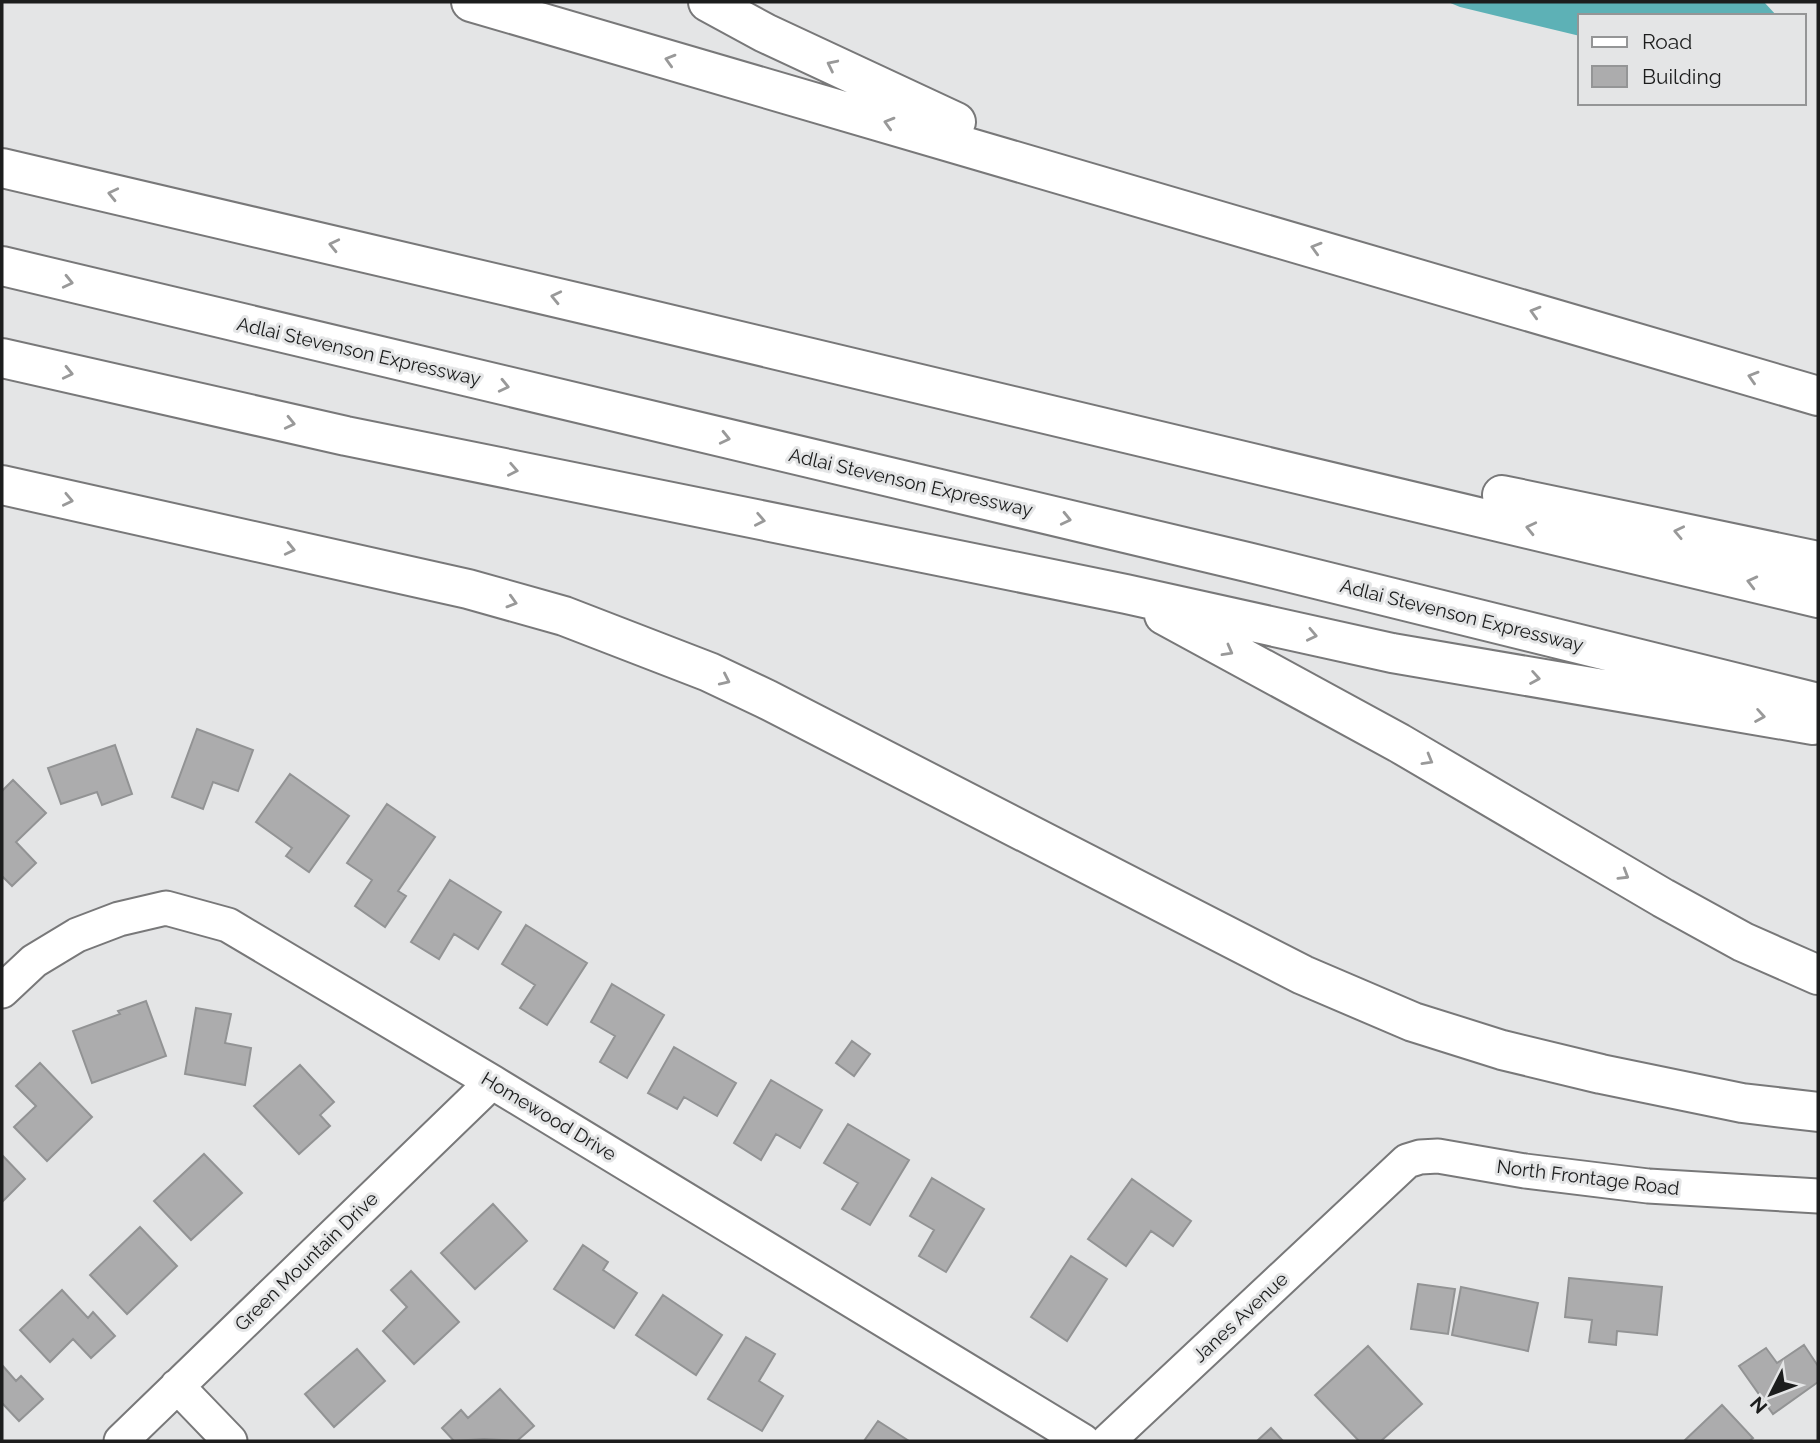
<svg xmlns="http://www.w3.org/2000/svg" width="1820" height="1443" font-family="Raleway,sans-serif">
<rect width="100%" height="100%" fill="#e4e5e6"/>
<!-- water -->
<path fill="#5db1b6" d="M1448,2H1764L1777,16H1580V36L1460,7Z"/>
<!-- building -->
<path fill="#acacad" stroke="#929394" stroke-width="2" d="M197,729L253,750L238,791L213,782L203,809L172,797Z
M115,745L132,794L102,805L97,792L61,804L48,768Z
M290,774L349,816L309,872L286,856L292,848L256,822Z
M13,780L46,813L16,842L36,863L12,886L2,876V791Z
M387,804L435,837L398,891L406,896L385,927L355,906L372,880L347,863Z
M450,880L501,912L478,949L454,934L439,959L411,942Z
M526,925L587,963L547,1025L520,1008L535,985L502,964Z
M612,984L664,1015L627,1078L600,1062L615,1036L591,1022Z
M146,1001L166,1056L92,1083L73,1031L120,1014L118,1011Z
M196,1008L231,1014L225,1043L251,1048L245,1085L185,1074Z
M852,1041L870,1054L854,1076L836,1063Z
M674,1047L736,1083L717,1116L684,1097L677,1109L648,1093Z
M40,1063L92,1117L47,1161L14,1127L36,1106L16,1086Z
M300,1065L334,1102L320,1115L330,1126L299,1154L254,1106Z
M771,1080L822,1110L800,1148L776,1134L761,1160L734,1143Z
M848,1124L909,1160L870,1225L842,1209L858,1183L824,1163Z
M204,1154L242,1193L191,1240L154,1201Z
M2,1155L25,1179L2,1202Z
M932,1178L984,1209L946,1272L919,1256L934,1230L910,1216Z
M1132,1179L1191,1221L1173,1246L1151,1231L1126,1266L1088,1239Z
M493,1204L527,1241L475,1289L441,1253Z
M140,1227L177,1266L127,1314L90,1275Z
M583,1245L608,1262L603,1270L637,1293L614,1328L554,1289Z
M1071,1256L1107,1279L1067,1341L1031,1317Z
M411,1271L459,1322L414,1364L383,1331L407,1307L391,1290Z
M1569,1278L1662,1287L1657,1335L1617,1331L1616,1345L1589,1342L1592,1320L1565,1317Z
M1418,1284L1455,1289L1448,1334L1411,1329Z
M1461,1287L1538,1303L1528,1351L1452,1335Z
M62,1290L88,1318L93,1312L115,1336L91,1358L73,1339L50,1362L20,1330Z
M663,1295L722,1335L696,1375L636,1335Z
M746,1337L775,1354L759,1381L783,1396L762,1431L708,1399Z
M1804,1345L1818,1366V1382L1773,1414L1739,1366L1766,1348L1777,1363Z
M1368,1346L1422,1404L1381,1441H1359L1315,1395Z
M357,1349L385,1381L334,1427L305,1394Z
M2,1365L16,1381L21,1376L43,1399L19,1421L2,1403Z
M500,1389L534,1426L517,1441L484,1439L454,1441L442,1428L461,1410L468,1418Z
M1722,1405L1753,1438L1749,1441H1684Z
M878,1421L909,1441H864Z
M1271,1428L1283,1441H1257Z"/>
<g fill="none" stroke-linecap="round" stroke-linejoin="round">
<!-- minor casing -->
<g stroke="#787879" stroke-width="37">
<path id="minor" d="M2,991L34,961L77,935L119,919L166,908L228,925L492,1082L1083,1441
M177,1386L230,1441
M121,1441L492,1082
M1108,1441L1407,1161L1420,1157L1438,1156L1525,1171L1648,1186L1818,1196"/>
</g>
<!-- highway casing -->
<g stroke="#787879" stroke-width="42">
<path id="highway" d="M471,2L1818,396
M708,2L765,33L956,122
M2,168L622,313L1818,598
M2,266L1247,562L1818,703
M2,358L346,436L1126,594L1392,653L1813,725
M2,485L468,589L564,616L709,672L766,699L1303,975L1413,1022L1502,1050L1601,1074L1742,1103L1818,1112
M1502,495L1818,561
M1164,615L1399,743L1663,898L1743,942L1818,975"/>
</g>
<!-- minor -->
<use href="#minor" stroke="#fff" stroke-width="33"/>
<!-- highway -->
<use href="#highway" stroke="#fff" stroke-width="38"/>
</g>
<!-- one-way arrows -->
<defs><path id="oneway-chevron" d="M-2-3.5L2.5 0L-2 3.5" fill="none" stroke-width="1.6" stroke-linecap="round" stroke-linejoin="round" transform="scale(1.75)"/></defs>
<g stroke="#999">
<use href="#oneway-chevron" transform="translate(670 60) rotate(-164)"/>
<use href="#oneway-chevron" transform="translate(832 65) rotate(-154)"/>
<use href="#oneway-chevron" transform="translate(889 123) rotate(-164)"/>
<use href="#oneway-chevron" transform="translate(113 194) rotate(-167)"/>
<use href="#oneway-chevron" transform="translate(334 245) rotate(-167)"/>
<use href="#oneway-chevron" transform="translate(1316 248) rotate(-164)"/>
<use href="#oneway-chevron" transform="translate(68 282) rotate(13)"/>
<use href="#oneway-chevron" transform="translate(556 297) rotate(-167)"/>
<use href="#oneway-chevron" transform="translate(1535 312) rotate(-164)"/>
<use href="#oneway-chevron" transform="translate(68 373) rotate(13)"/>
<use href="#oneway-chevron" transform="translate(1753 377) rotate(-163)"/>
<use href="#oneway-chevron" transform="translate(504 386) rotate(13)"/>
<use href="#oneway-chevron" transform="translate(290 423) rotate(13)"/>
<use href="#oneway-chevron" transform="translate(725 438) rotate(13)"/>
<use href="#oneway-chevron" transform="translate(513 470) rotate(11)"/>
<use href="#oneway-chevron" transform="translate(68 500) rotate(12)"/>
<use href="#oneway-chevron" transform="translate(1066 519) rotate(13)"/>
<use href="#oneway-chevron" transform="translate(760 520) rotate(11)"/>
<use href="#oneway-chevron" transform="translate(1531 528) rotate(-167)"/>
<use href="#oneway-chevron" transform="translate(1679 532) rotate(-168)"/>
<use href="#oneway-chevron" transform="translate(290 549) rotate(13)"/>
<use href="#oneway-chevron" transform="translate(1752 582) rotate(-166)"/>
<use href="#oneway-chevron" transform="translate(512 602) rotate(16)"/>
<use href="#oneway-chevron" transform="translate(1312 635) rotate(12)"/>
<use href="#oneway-chevron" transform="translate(1228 651) rotate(29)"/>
<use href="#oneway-chevron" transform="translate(1535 678) rotate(10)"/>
<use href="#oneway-chevron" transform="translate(725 680) rotate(25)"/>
<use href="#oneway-chevron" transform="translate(1760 716) rotate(10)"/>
<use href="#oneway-chevron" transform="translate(1428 760) rotate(30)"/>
<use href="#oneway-chevron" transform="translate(1624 875) rotate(31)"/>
</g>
<g text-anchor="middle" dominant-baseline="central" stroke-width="6" stroke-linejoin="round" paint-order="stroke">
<!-- street labels -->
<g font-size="19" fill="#1c1d1d" stroke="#e4e5e6">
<text transform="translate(359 351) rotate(13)">Adlai Stevenson Expressway</text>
<text transform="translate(911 482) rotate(13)">Adlai Stevenson Expressway</text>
<text transform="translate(1462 615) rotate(14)">Adlai Stevenson Expressway</text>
<text transform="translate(549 1116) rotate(31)">Homewood Drive</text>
<text transform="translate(1588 1177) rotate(7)">North Frontage Road</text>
<text transform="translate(306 1261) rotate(-44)">Green Mountain Drive</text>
<text transform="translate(1240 1317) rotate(-43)">Janes Avenue</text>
</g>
</g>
<!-- border -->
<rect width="1820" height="1443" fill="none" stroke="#1c1d1d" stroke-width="7"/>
<!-- legend -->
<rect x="1578" y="14" width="228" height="91" fill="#e4e5e6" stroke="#949596" stroke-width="2"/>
<rect x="1592" y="37" width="35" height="10" fill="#ffffff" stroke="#949596" stroke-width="2"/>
<text x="1642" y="49" font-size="21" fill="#1c1d1d">Road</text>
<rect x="1592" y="66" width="35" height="21" fill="#acacad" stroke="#949596" stroke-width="2"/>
<text x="1642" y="84" font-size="21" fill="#1c1d1d">Building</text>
<!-- north arrow -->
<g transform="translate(1771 1394) rotate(228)" stroke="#e4e5e6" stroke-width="5" paint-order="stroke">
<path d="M0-5L12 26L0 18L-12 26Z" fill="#1c1d1d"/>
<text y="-10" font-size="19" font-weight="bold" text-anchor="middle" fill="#1c1d1d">N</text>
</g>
</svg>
